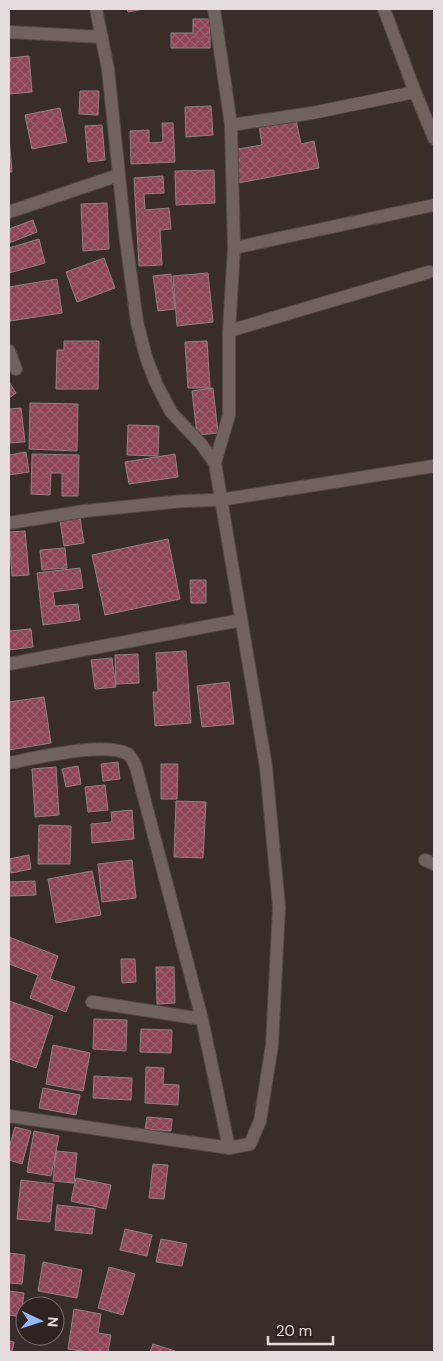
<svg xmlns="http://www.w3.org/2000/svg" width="443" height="1361" font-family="'DM Sans',sans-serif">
<defs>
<pattern id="building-cross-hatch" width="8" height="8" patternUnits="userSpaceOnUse" patternTransform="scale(1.25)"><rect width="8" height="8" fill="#8d4556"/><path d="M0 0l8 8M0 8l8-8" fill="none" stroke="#9d5f6e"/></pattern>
</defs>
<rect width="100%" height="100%" fill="#392d2a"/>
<!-- building -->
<path fill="url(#building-cross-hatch)" stroke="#908183" d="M127,9H145L128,12Z
M193,19H210V48H171V33H193Z
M29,56L32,92L9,94V58Z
M80,91H99L98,115L79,114Z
M211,106L213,135L186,137L185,107Z
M60,108L67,142L32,149L25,115Z
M296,120L301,144L314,141L319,168L238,183L232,150L262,145L259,126Z
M162,123H173L175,162L131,164L130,131L149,130V143L163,142Z
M102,125L105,160L88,162L85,126Z
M9,137L12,172H9Z
M214,170L215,203L176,205L175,171Z
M163,176L164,193L144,194L145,210L169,208L171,229L160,230L162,265L139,266L134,178Z
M107,203L109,249L83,251L81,204Z
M33,220L37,232L9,243V229Z
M39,239L45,263L9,273V248Z
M104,258L115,288L77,302L66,272Z
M208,273L213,322L177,326L173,276Z
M171,274L175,309L158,311L153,276Z
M57,279L62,313L10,321L9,311V287Z
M64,341H99L98,389H56L57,350H64Z
M207,341L210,388H188L185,342Z
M9,382L16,393L9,398Z
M213,388L218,433L197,435L192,391Z
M30,403L78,404L77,451L29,449Z
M21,408L25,442L9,443V409Z
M128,425L159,426L158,456L127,455Z
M26,452L29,472L9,475V455Z
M32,454L79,455L78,496H62V473H51L50,495L31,494Z
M175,454L178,477L129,484L125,462Z
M80,518L84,543L64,546L60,521Z
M25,531L29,575L12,576L9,532Z
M168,539L180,599L105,615L92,555Z
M65,548L67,568L42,570L40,550Z
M80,568L83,588L53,592L55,606L78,604L80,620L43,625L37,573Z
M190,580H206V603H191Z
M31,629L33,647L9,650V631Z
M186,651L191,723L155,726L153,692H158L156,653Z
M138,654L139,683L116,684L115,655Z
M112,658L116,687L95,689L91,660Z
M229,682L234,724L202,727L197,686Z
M44,697L51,743L9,750V702Z
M118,762L120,779L103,781L101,764Z
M161,764H178L177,799H161Z
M78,766L81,784L66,787L62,769Z
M56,767L59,815L35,817L32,769Z
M105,785L108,810L88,812L85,787Z
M176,801L206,802L203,858L174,857Z
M132,810L134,839L92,843L91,824L112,822L111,812Z
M39,825L71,826L70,864H38Z
M29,855L31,869L11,873L9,859Z
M132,860L136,898L102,902L98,864Z
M92,871L101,915L56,923L48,879Z
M35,881L36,895L9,896V882Z
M9,937L58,956L50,979L75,987L66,1012L30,998L38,975L9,964Z
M121,959H135L136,982L122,983Z
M156,967H174L175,1003L157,1004Z
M9,1001L53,1016L36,1068L9,1059Z
M94,1019L127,1020L126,1051L93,1049Z
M141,1029L172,1030L171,1053L140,1052Z
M53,1045L90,1053L83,1091L46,1084Z
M146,1067L164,1068L163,1084L179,1085L178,1105L145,1103Z
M94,1076L132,1078L131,1100L93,1098Z
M43,1088L80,1095L76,1115L39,1108Z
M147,1117L172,1119L171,1131L145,1129Z
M15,1127L31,1131L22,1164L9,1160V1148Z
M34,1131L59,1136L51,1176L27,1172Z
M56,1151L77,1153L74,1183L53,1181Z
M153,1164L168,1165L164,1199L149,1198Z
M76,1178L111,1185L106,1209L71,1201Z
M21,1180L54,1184L50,1222L17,1219Z
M57,1205L95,1209L92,1234L55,1230Z
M125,1229L152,1235L147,1256L120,1250Z
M161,1239L187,1244L182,1266L156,1262Z
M9,1253L25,1255L22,1284L9,1283Z
M43,1262L82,1270L77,1298L38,1291Z
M109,1267L135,1274L123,1315L98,1308Z
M9,1291L24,1293L21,1317L9,1315Z
M74,1309L101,1314L98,1333L111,1335L108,1352H88L68,1349Z
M9,1341L14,1342L12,1352H9Z
M153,1344L178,1352H150Z"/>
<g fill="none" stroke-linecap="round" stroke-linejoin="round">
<!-- street casing -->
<g stroke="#534947" stroke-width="14">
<path id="street" d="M214,9L231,125L234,248L229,331V415L215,463
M384,9L415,92L434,138
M9,32L102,37
M231,125L312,113L415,92
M9,212L119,175
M234,248L434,205
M229,331L429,272
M9,351L16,369
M9,523L85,511L183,501L220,500L434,466
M9,664L241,620
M9,763C36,758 105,741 128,754C132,757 134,763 136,767L202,1019L229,1148
M425,860L434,864
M92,1002L202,1019
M9,1116L229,1148L250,1144L260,1121L272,1045L279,907L266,767L215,463L201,444L171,412L156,383L146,357L137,322L125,233L108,69L96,9"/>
</g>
<!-- street -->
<use href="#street" stroke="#70625f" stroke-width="12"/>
</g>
<!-- border -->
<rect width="443" height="1361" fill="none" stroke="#e5dddb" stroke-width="20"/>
<!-- north arrow -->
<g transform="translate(40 1321) rotate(94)"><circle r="24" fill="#2f2321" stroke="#786d6b"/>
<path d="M0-4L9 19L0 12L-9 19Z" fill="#8fb8fd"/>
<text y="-8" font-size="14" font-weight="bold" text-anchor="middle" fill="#e5dddb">N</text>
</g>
<!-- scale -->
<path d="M268 1336v8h65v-8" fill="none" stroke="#e5dddb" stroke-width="2.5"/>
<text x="276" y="1336" font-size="15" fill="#e5dddb" stroke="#2f2321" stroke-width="4" paint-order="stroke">20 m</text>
</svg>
